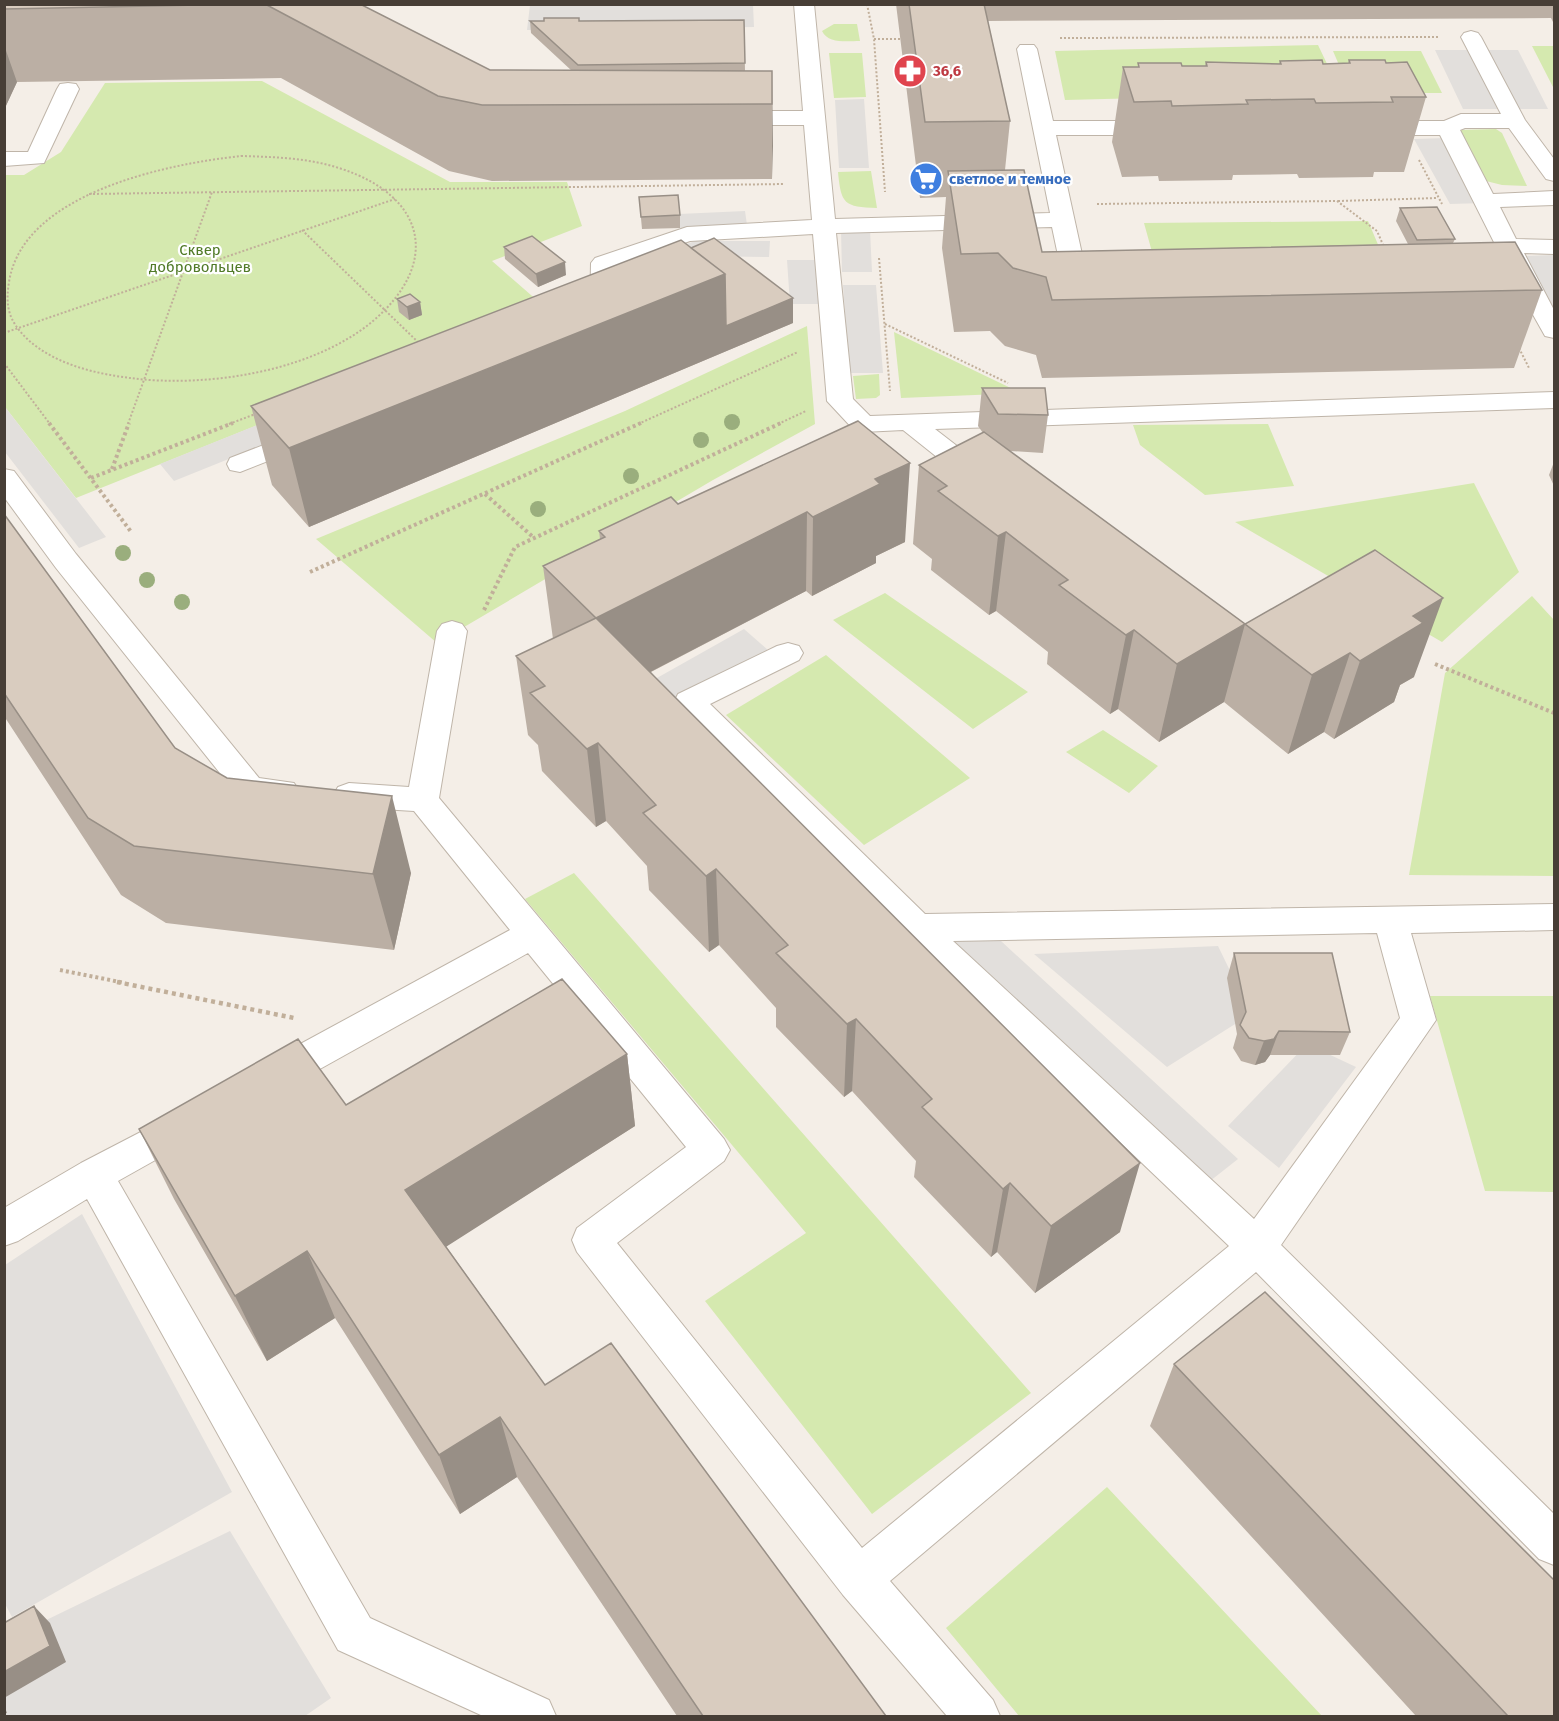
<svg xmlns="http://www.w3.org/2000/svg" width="1559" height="1721" font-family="'Fira Sans',sans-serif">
<rect width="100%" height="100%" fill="#f4eee7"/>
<!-- green -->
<path fill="#d5e9af" d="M834,24H857L860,41C847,41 828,44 822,31Z
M1318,45L1341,93L1065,100L1055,51Z
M1532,46H1554V89Z
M1333,51H1421L1442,93H1351Z
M829,53H862L866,97L834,98Z
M262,81L450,182H567L582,226L492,261L547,309L76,498L5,407V175H24L61,152L105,83Z
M1496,129L1502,133L1527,186L1502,185L1486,181L1459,130Z
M871,171L877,208C844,207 841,204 838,172Z
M1368,221L1388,268L1157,270L1144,223Z
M807,326L815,424L713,480L437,643L316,539L625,411Z
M894,332L1021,393L901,398Z
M879,374L880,395L876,398L856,399L853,376Z
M1268,424L1294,486L1205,495L1140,445L1133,425Z
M1474,483L1519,572L1442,642L1235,522Z
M885,593L1028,692L973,729L833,620Z
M1532,596L1554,620V876L1409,875L1445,673Z
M826,655L970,778L864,845L726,715Z
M1103,730L1158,766L1129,793L1066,752Z
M574,873L1031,1393L872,1514L705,1301L806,1233L525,899Z
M1430,996H1554V1192L1485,1191Z
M1107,1487L1322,1716H1019L946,1628Z"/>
<!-- parking -->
<path fill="#e2dfdc" d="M530,5H753L754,27L527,30Z
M1435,50H1518L1548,109H1463Z
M864,99L869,168H839L835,100Z
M1447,138L1484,203L1450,204L1414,139Z
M745,211L747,225L680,228L679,214Z
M841,230H870L872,272H842Z
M695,241H770L769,257L701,256L630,265Z
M1554,255V314H1553L1523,256Z
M787,260H818L821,304H790Z
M843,285H876L883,373H849Z
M547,309L564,324L174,481L160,464Z
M5,407L106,537L79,548L5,452Z
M744,629L768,650L671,705L648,683Z
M948,940L1001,941L1238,1159L1205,1185Z
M1218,946L1251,1014L1167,1067L1034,954Z
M1307,1044L1356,1067L1279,1168L1228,1126Z
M82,1214L232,1492L12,1617L4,1602L5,1265Z
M230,1531L331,1698L305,1716H5V1640Z"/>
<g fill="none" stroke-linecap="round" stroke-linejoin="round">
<!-- minor casing -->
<g stroke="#bfb5a9" stroke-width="2">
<path id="minor" d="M794,4H814L835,219L1050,213L1017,49L1020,45H1034L1037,49L1053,121H1158L1166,123L1169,128L1166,133L1158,135H1056L1087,277L1096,279L1099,284L1096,289L1087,291L1067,289L1064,284L1052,227L836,233L853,399L870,416L1554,392V408L935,429L992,473L996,479L992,485L982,488L972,485L903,430L863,432L854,430L827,401L813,234L690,241L615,267L614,315L611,320L602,322L593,320L590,315L591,263L595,258L687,227L812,220L804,125H729L721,123L718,118L721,113L729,111H803Z
M1471,31L1478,33L1481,37L1525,120L1554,159V181L1546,179L1509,128H1465L1460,130L1493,194L1554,191V205L1500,207L1516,239L1554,240V254L1524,253L1554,310V338L1545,336L1518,288L1495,286L1492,281L1495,276L1510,274L1440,135H1372L1364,133L1361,128L1364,123L1372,121H1444L1461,114H1501L1461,37L1464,33Z
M68,83L76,84L79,89L44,163L4,166V152H28L57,89L60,84Z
M305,429L314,431L318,437L314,443L240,472L230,470L227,464L230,458Z
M4,469L14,471L76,554L259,778L294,783L299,791L294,799L283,803L239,797L56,568L4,497Z
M452,621L462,624L467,631L439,798L724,1139L730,1150L724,1161L617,1243L862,1548L1229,1246L905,937L678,710L674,702L678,694L777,646L788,643L799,646L803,653L799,660L710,704L925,914L1554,904V930L1411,933L1436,1020L1281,1245L1554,1514V1565L1539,1559L1256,1272L890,1581L993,1700L1000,1716H947L843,1595L577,1252L572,1240L577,1228L686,1147L528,953L284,1089L271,1093L258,1089L253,1078L258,1067L510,930L414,811L349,807L338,803L333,795L338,787L349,783L409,787L437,631L442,624ZM1377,933L1400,1018L1254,1219L953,941Z
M187,1108L200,1113L205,1124L200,1135L118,1181L370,1618L549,1700L556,1716H483L338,1650L87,1199L18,1241L4,1246V1208L81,1163Z"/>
</g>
<!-- path-far2 -->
<path stroke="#c1af9a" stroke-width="2" stroke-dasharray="2 2" stroke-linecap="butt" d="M867,4L874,39L885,192
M1060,38L1440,37
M874,39H900
M241,156C275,157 310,158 342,169C426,197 441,263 373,321C312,372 206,388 130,378C91,373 45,362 19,330C7,315 6,301 9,282C23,193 167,164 241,156Z
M1419,160L1442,204
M89,194L784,184
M1338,201L1438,198
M1097,204L1337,201L1377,231L1384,247
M302,230L420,344
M879,258L890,391
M885,324L1008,383
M4,333L395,199
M1519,348L1529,368
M4,363L50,424
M128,424L212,192
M229,424L258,413
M638,424L798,352
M778,424L806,411"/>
<!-- path-far1 -->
<path stroke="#c1af9a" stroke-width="4" stroke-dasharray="3 3" stroke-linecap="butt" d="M49,423L132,533
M112,469L129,423
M91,478L233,423
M485,494L534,538
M310,572L641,423
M484,610L515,547L781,423
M1435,664L1554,713
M60,970L125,983"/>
<!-- path -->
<path stroke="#c1af9a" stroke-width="4.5" stroke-dasharray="4 4" stroke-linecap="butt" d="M117,982L294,1018"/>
<!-- minor -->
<use href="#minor" fill="#fff" fill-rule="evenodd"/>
</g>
<!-- trees -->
<g fill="#9aae7d">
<circle cx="732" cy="422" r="8"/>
<circle cx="701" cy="440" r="8"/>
<circle cx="631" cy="476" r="8"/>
<circle cx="538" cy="509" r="8"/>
<circle cx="123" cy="553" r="8"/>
<circle cx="147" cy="580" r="8"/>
<circle cx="182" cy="602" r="8"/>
</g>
<!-- wall -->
<path fill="#bbafa4" d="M4,4H360L490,70L572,71L531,33L530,21H544L579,18V21L744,20L745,71H772V179L492,181L449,171L281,78L17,82L4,110Z
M896,4H1554V24L1551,18L988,21L1010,121L1005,170L1042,252L1408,244L1396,221L1400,208L1455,239L1453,243L1542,290L1514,368L1042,378L1036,355L1005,346L990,331L954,332L942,248L946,197L920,198Z
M1349,60L1386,63L1426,97L1404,172H1374L1373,177L1299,178L1297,174L1233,175L1232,180L1159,181L1158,176L1122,177L1112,142L1123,67H1138V63L1182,66H1205L1206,62L1279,64L1280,61L1323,64L1348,63Z
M639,197L680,215V228L642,229Z
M504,247L566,275L538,287L505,259Z
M397,299L420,302L422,315L409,320L399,312Z
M793,323L309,527L272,485L251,406Z
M982,388L1048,415L1043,453L1010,451L1245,624L1224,702L1159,742L1118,709L1110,714L1047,664L1048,652L996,611L989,615L931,570L932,559L913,544L919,465L983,433L978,426Z
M858,421L905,542L876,556V563L812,596L806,591L651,672L1120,1232L1035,1293L997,1252L991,1257L914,1177L916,1161L852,1091L844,1097L776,1027V1008L719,945L709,952L649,890L647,866L606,821L596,827L542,771L538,745L528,735L516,656L553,639L543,566L600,539L599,531L678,504Z
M1554,462V486L1549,475Z
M4,514L175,748L227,778L411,873L394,950L166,923L121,895L4,716Z
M1375,550L1414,677L1400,685L1394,702L1334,739L1324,732L1288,754L1224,702L1245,624Z
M1234,953L1350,1032L1340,1055H1270L1265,1062L1255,1065L1241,1061L1233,1048L1237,1034L1227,978Z
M627,1054L635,1126L446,1246L545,1385L886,1716H677L517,1477L460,1514L335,1318L267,1361L174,1199L139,1129L346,1105Z
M1174,1364L1554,1716H1416L1150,1426Z"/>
<!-- shaded-wall -->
<path fill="#988f86" d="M4,45L17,82L4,110Z
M772,71L773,146L772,179Z
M565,262L566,275L538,287L536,274Z
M725,274L793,298V323L309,527L289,448Z
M420,302L422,315L409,320L407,307Z
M910,463L905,542L876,556V563L812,596L813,517L875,479Z
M807,512L806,591L604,696L596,618Z
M1006,532L996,611L989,615L998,536Z
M1443,598L1414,677L1400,685L1394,702L1334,739L1360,661L1413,616Z
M1245,624L1224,702L1159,742L1177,664Z
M1134,630L1118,709L1110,714L1126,635Z
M1350,653L1324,732L1288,754L1312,675Z
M598,743L606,821L596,827L587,749Z
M392,796L411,873L394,950L373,874Z
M716,869L719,945L709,952L706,876Z
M856,1019L852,1091L844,1097L847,1024Z
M1279,1031L1270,1055L1265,1062L1255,1065L1264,1041Z
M627,1054L635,1126L427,1259L405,1190Z
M1140,1163L1120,1232L1035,1293L1051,1226Z
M1010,1183L997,1252L991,1257L1003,1189Z
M307,1251L335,1318L267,1361L235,1296Z
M500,1417L517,1477L460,1514L439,1455Z
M34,1606L50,1623L66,1662L4,1698V1672Z
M4,1705L7,1713L4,1714Z"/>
<!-- building -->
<path fill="#d9ccbf" stroke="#988f86" stroke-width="1.5" d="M4,4H249L4,9Z
M265,4H360L490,70L772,71V104L482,105L438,96Z
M909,4H984L1010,121L925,122Z
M544,18H579V21L744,20L745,63L578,65L530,21H544Z
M1322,60L1323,64L1350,63L1349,60H1385L1386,63L1407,62L1426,97H1391L1393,102L1316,103L1314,99L1246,100L1248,104L1172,106L1171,101L1134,102L1123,67H1139L1138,63H1181L1182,66H1207L1206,62L1281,64L1280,61Z
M1024,170L1042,252L1515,242L1542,290L1052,300L1046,277L1013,268L998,253L961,254L948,171Z
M678,195L680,215L641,217L639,197Z
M1437,207L1455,239L1417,240L1400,208Z
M532,236L565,262L536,274L504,247Z
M714,238L793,298L726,326L725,274L691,248Z
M681,240L725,274L289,448L251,406Z
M410,294L420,302L407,307L397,299Z
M982,388H1045L1048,415L998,414Z
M858,421L910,463L875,479L880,484L813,517L807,512L596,618L543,566L605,537L599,531L671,497L678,504Z
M984,432L1245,624L1177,664L1134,630L1126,635L1059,585L1068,580L1006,532L998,536L938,491L947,486L919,465Z
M4,514L175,748L227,778L392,796L373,874L134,846L88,818L4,693Z
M1375,550L1443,598L1413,616L1423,623L1360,661L1350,653L1312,675L1245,624Z
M596,618L1140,1163L1051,1226L1010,1183L1003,1189L922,1107L932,1099L856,1019L847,1024L776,953L788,945L716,869L706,876L643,813L656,805L598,743L587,749L530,693L545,686L516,656Z
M1234,953H1332L1350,1032L1279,1031L1274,1039L1264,1041L1249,1038L1240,1025L1246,1012Z
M562,979L627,1054L405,1190L545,1385L611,1343L886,1716H703L500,1417L439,1455L307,1251L235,1296L139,1129L298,1039L346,1105Z
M1265,1292L1554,1580V1716H1508L1174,1364Z
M34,1606L50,1646L4,1672V1623Z"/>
<!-- icons -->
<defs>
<g id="pharmacy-disc" transform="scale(1.725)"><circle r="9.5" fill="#e0444e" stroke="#fff"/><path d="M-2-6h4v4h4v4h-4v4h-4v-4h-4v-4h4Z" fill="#fff"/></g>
<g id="supermarket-disc" transform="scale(1.725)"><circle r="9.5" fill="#3f7fe0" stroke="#fff"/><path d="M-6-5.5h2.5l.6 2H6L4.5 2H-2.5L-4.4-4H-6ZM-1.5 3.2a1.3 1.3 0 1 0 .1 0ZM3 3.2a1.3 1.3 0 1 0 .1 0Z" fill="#fff"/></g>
</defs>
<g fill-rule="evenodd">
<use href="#pharmacy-disc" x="910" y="71"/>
<use href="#supermarket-disc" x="926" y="179"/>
</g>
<g text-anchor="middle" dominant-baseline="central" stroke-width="4.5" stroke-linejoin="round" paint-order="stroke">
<!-- far-health labels -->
<g font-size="15" font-weight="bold" fill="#be3a42" stroke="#fff" text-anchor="start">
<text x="933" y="71">36,6</text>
</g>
<!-- far-shop labels -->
<g font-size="15" font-weight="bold" fill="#366cbe" stroke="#fff" text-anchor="start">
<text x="949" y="179">светлое и темное</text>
</g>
<!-- far-park labels -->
<g font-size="15" fill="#507a27" stroke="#fff">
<text x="200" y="250">Сквер<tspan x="200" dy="17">добровольцев</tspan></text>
</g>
</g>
<!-- border -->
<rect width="1559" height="1721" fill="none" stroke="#473e36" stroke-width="12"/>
</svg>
